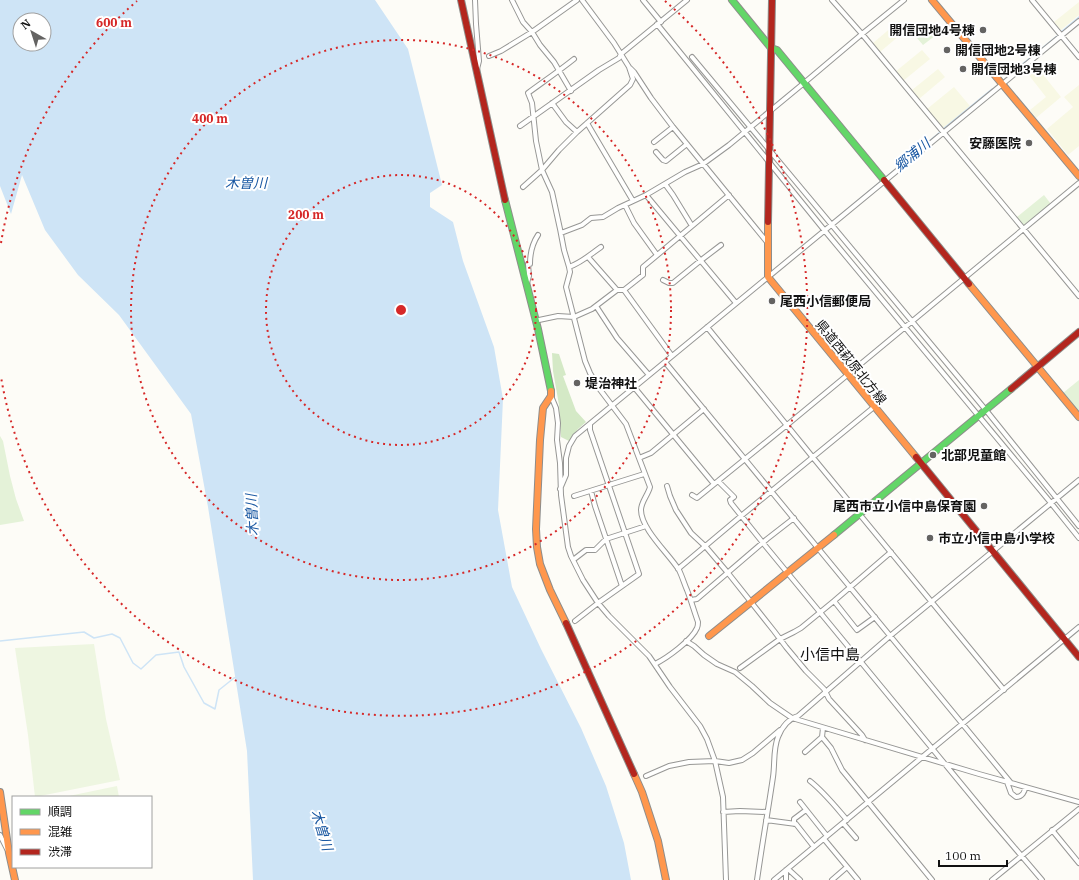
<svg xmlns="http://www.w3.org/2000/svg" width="1079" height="880" font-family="'IBM Plex Serif','Noto Sans JP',serif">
<rect width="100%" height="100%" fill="#fdfcf7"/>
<!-- farmland -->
<path fill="#f8f8e4" d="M1079,2V15L1061,30L1054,22Z
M899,21L906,30L880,52L873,43Z
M922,50L930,59L903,81L895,72Z
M1033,62L1061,97L1036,118L1030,110L1046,97L1024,69Z
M938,69L945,77L919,99L912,90Z
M1079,85V146L1068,155L1047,129L1073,107L1064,97Z
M954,87L970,106L943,129L927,109Z"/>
<!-- green -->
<path fill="#e4f2d8" d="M934,25L940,32L923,45L917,38Z
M1044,195L1051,204L1024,226L1017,217Z
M1079,380V413L1063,393Z
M0,436L3,441L10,476L16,499L24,521L0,525Z"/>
<!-- forest -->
<path fill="#d4e9c6" d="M552,353L559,354L566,375L563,376L576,411L586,422L578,429L569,441L561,437L559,405L553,371Z"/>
<!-- pitch -->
<path fill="#eef6e1" d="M94,644L106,719L120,780L35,797L28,735L15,648Z
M117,786L119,797H64Z"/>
<!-- water -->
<path fill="#cee4f6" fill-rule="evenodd" d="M0,0H375L408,49L442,185L430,193V207L453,222L463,261L494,347L503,399L498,510L512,587L541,649L581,728L606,786L624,843L631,880H253L247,751L208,507L191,414L119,315L78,275L45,230L22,175L11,214L0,186ZM20,20H44V44H20Z"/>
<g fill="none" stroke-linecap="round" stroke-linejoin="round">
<!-- stream -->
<path stroke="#cee4f6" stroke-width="1.5" d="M1062,31L1079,17
M1009,75L1057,36
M943,129L992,89
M885,178L940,132
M832,222L880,182
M0,641L84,632L94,638L112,634L120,638L133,663L141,669L156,655L179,652L184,667L204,703L215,709L219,690L234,678L237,677"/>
<!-- street casing -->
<g stroke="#979795" stroke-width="6">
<path id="street" d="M475,0L476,24L479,61L477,69
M512,0L523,22L532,32L540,45L554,62L571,91
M643,0L661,22
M832,0L862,34L1079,296
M1032,0L1079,57
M657,24L825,231L1051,503L1079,538
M489,56L501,51L532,32L577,0
M692,57L985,409L1079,526
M574,59C559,71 543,82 528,93L532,103L536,141L542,170L552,192L560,229L564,250L569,267L570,272L566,287L585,361L590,373L598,387L626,424L650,487C648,495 641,502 641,510C641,529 669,554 679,570C682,576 684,583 687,590C691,600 694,611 698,622C698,624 698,626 697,628C692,640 667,658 655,664
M630,68L634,72L651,98L673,127L767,242
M552,103L566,122L577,132
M587,123L633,201
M520,126L599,70L619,58L621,54L687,0
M654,142L673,127
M656,152L663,160L666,161L687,144
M665,184L673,195L692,226
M523,187L542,170L559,150L577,132L630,85L633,79L629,67L614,43L582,0
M646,195L736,303
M625,205L634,223L657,255
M561,233L582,225L591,218L603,217L618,208L646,195L685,172L703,164L729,145L804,83L862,34L904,0
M588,257L617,290
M569,267C581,263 591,254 601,247
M663,280L669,283H673L700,261L721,245
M527,283L529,276L528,264H530C530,253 532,244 538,235
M624,290L672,356
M596,306L617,338L649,375
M539,320L558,316L574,317L592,309L617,290H624L643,275V267L729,195
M707,327L815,460L1004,690
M665,362L1011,783
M634,387L714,484
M551,396L556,408L558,423L557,440L560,463L561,495L568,547L571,556L583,580L598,603L609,616L649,656L670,687L700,726L707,739L715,761L723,797L726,880
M639,458L651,453L704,409
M718,481L734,497L730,500L731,503L763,543L991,820L1042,880
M667,486L670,496L676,510L691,533L706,547L728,573L774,631L786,647L806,671L824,689L829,699L862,735L865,740
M560,489L566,475V458L569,446L575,436L1079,21
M591,491L595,506L622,586
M692,495L697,498L787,425L1079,183
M574,496L644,474
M573,560L586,550H595L606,539L646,526
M678,569L741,516L874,407
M691,600L697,599L767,539L794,518
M834,601L857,630L875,617
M575,621L598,603L639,574L590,430V424
M686,641L694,646L704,655L717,664L735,672L752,686L770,703L792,718L979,774L1079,802
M740,668L780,639L794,632L801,628L834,601L891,552
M822,737L831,748L842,770L932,880
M805,752L822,737L823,728
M646,776L669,766L689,762L715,761L729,763L742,760L753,753L780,730
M810,781C824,792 835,806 847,820
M1007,782L1011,793L1016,797C1022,797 1025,792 1025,787
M800,802L827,836
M723,812L740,811L767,812
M766,820L796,824L814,847
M843,823L856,838
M794,824V819L806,810
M1052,830L1079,863
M0,835L7,849
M824,839L858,880
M788,869L800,880
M786,870V880
M757,880C762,845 768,811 773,777C775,764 773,749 778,737C782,727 788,719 798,716L890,636L1079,480
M774,880L1079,627
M832,880L847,867
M992,880L1079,809"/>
</g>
<!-- fast casing -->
<g stroke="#8e8d8b" stroke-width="8">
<path id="fast" d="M732,0L771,48L777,50L884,180
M505,200L538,329L551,391
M834,535L1011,389"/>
</g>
<!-- slow casing -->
<g stroke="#8e8d8b" stroke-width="8">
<path id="slow" d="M932,0L1079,176
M768,222V277L916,457
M969,284L1079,417
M551,391V396L543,408L540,440L536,529L537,547L540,564L550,590L566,623
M709,636L834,535
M634,774L642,792L658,841L666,880
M0,792L9,853L15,880"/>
</g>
<!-- jam casing -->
<g stroke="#8e8d8b" stroke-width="8">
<path id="jam" d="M461,0L505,200
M884,180L969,284
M768,222L772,0
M1011,389L1079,332
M916,457L1079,657
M566,623L634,774"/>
</g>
<!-- street -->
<use href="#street" stroke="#fffffe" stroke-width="4"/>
<!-- fast -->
<use href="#fast" stroke="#63d668" stroke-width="6"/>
<!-- slow -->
<use href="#slow" stroke="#ff974d" stroke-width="6"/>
<!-- jam -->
<use href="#jam" stroke="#b3261e" stroke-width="6"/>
</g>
<!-- distance rings -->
<g fill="none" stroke="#d62828" stroke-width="2" stroke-dasharray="2 4">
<circle cx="401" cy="310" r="135"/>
<circle cx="401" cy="310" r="270"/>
<path d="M1 243A406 406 0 0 1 137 1M665 1A406 406 0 1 1 1 377"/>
</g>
<!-- markers -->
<g fill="#646362" stroke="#fff" stroke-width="1.5">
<circle cx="983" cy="30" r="4"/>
<circle cx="947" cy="50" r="4"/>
<circle cx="963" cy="69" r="4"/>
<circle cx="1029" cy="143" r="4"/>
<circle cx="772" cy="301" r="4"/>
<circle cx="577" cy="383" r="4"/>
<circle cx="933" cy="455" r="4"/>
<circle cx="984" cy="506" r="4"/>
<circle cx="930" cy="538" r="4"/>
</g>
<g text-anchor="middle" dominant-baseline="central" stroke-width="4" stroke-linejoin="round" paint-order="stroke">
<!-- poi labels -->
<g font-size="13" font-weight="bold" fill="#111" stroke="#fff" text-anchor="start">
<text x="975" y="30" text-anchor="end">開信団地4号棟</text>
<text x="955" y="50">開信団地2号棟</text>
<text x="971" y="69">開信団地3号棟</text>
<text x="1021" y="143" text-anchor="end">安藤医院</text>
<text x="780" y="301">尾西小信郵便局</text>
<text x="585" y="383">堤治神社</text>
<text x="941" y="455">北部児童館</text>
<text x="976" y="506" text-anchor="end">尾西市立小信中島保育園</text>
<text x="938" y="538">市立小信中島小学校</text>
</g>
<!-- street labels -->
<g font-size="13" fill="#111" stroke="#fff">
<text transform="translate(851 362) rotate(51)">県道西萩原北方線</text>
</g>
<!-- water labels -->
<g font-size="14" font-style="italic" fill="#1a58a2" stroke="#fff">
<text transform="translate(912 155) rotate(-40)">郷浦川</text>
<text x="246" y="183">木曽川</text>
<text transform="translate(252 515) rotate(-93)">木曽川</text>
<text transform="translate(322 830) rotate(73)">木曽川</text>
</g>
<!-- quarter labels -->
<g font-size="15" fill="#111" stroke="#fff">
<text x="830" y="654">小信中島</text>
</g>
</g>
<circle cx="401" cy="310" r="6" fill="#d62828" stroke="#fff" stroke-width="2"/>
<g font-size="12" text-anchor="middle" font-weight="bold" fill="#d62828" stroke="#fff" stroke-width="4" stroke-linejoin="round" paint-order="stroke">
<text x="114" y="27">600 m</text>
<text x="210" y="123">400 m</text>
<text x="306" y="219">200 m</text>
</g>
<!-- legend -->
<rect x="12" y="796" width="140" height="72" fill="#ffffff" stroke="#a0a0a0"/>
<rect x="20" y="809" width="20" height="6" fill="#63d668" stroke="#a0a0a0"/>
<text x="48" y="816" font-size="12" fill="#111111">順調</text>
<rect x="20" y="829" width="20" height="6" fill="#ff974d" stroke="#a0a0a0"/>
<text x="48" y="836" font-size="12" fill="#111111">混雑</text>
<rect x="20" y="849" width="20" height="6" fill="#b3261e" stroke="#a0a0a0"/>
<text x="48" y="856" font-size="12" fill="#111111">渋滞</text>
<!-- north arrow -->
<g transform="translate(32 32) rotate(321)"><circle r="19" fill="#ffffff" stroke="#a0a0a0"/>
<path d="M0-3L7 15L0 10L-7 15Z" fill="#646362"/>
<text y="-6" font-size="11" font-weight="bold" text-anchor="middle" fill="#111111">N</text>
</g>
<!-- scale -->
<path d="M939 860v6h68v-6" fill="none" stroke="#111111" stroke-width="2"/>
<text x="945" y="860" font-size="12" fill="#111111" stroke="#ffffff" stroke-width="3" paint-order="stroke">100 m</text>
</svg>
